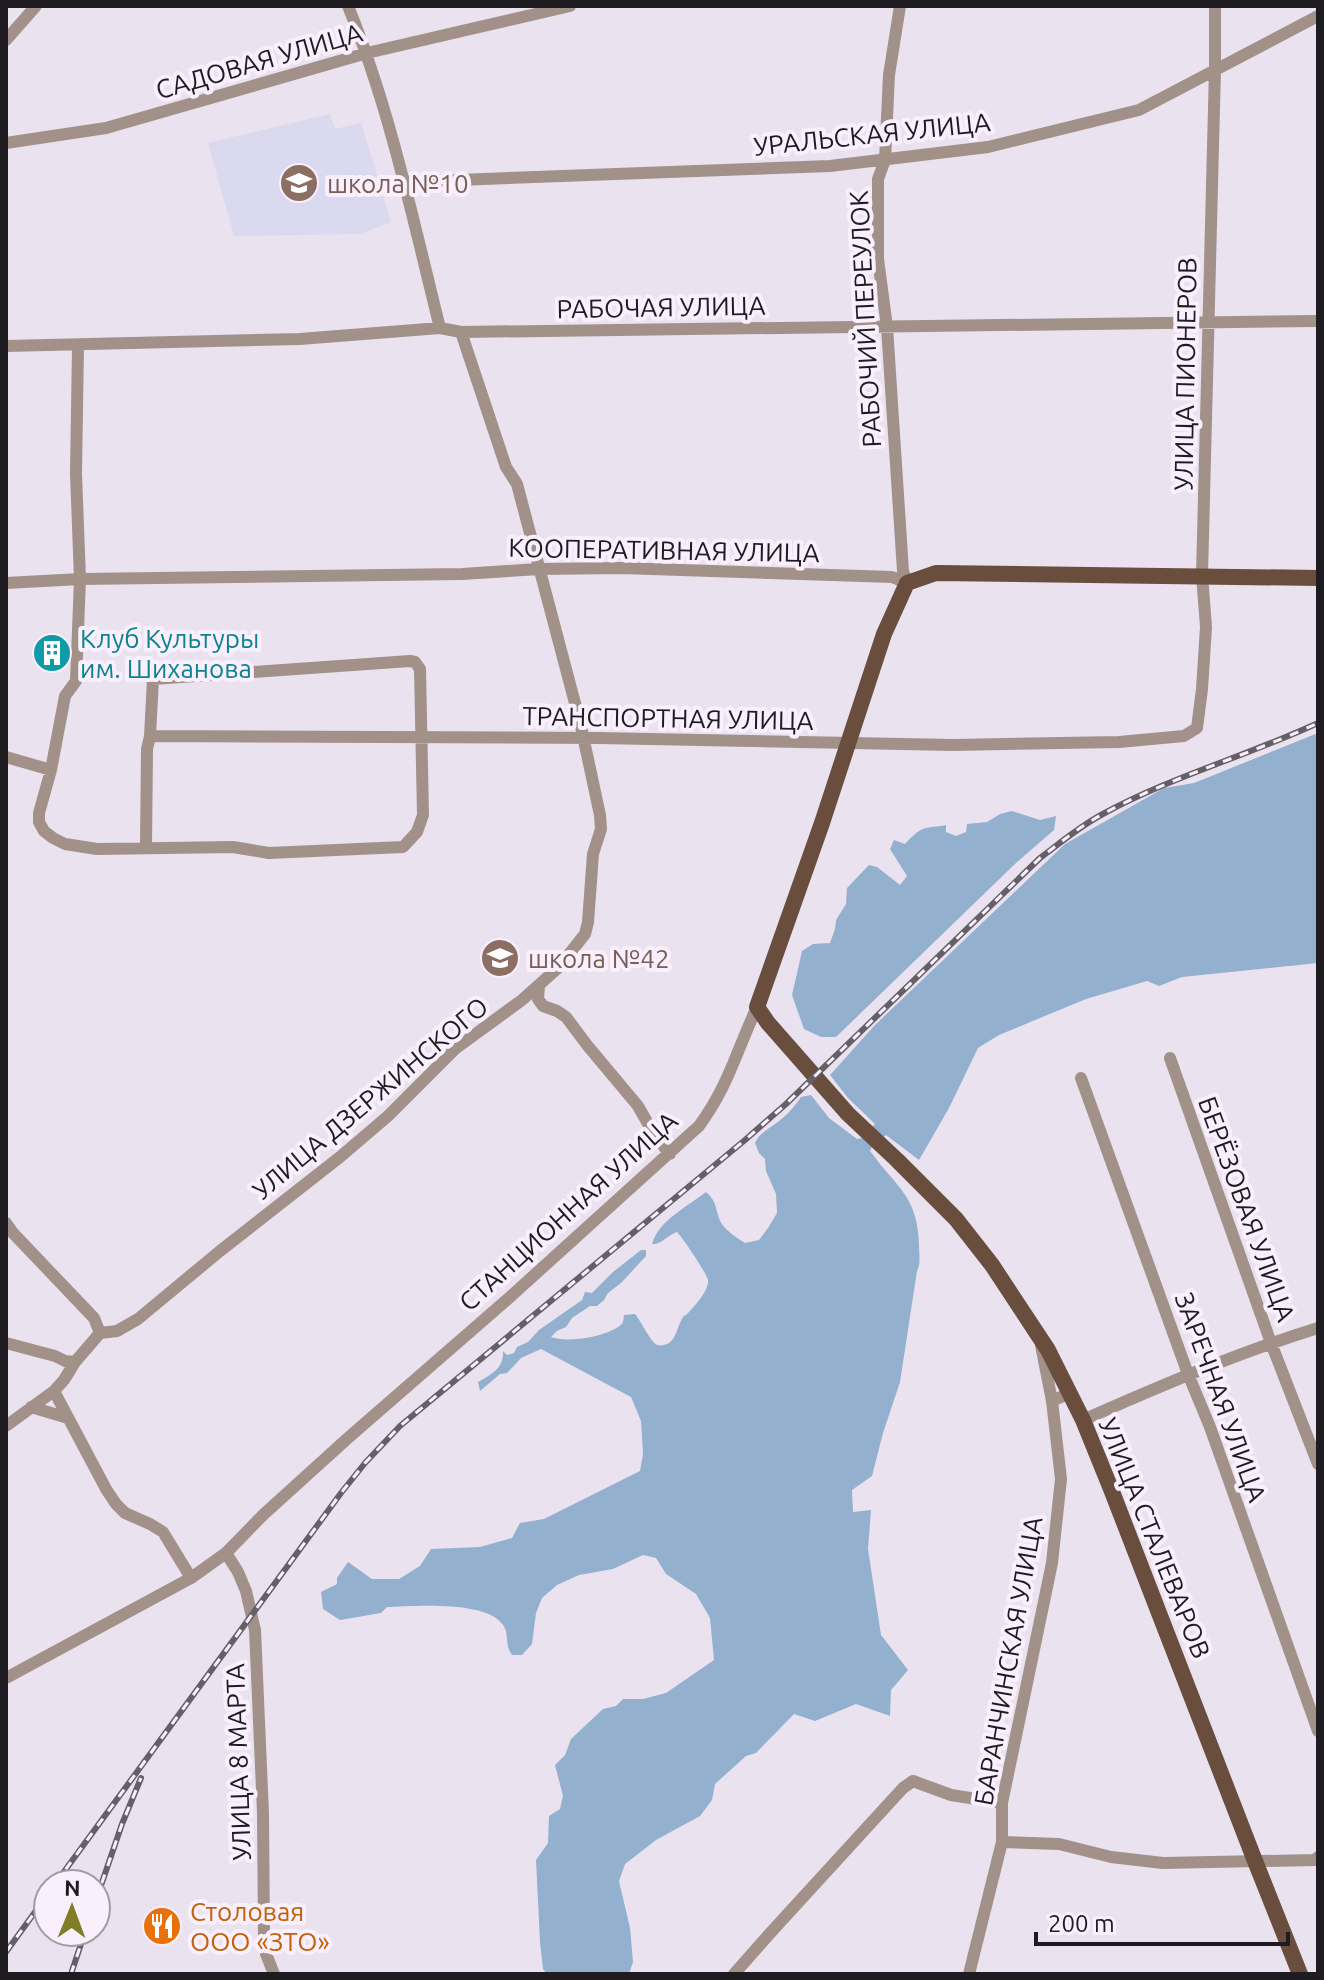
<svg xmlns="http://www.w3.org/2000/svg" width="1324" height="1980" font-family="Ubuntu,sans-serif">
<rect width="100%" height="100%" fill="#ebe2f0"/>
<!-- education -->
<path fill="#dbd9ef" d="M330,114L335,129L361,123L391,222L360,234L234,236L208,143Z"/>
<!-- water -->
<path fill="#93b0ce" d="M1318,733V963L1182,977L1159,986L1147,981L1086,999L999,1035L978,1048L949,1108L919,1160L886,1135L872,1147L870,1151C897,1188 918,1196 919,1246C919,1255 921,1263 917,1271L900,1382L883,1433L872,1476L852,1490L853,1512L871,1510L868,1549L881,1635L908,1670L891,1690L890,1716L856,1704L815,1721L794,1714L756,1753L746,1756L715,1784L712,1800L700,1816L656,1840L625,1864L619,1881L630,1928L633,1962L629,1974H547L543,1969L540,1942L536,1860L548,1843L549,1816L560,1809L563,1796L555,1765L565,1755L571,1739L603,1709L616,1706L623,1699H643L666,1693L714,1660L710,1618L696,1594L666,1574L656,1558L643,1555L613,1569L579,1575L557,1585L542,1598L536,1613L532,1644L522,1655H512C504,1644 510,1635 503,1625C487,1600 414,1606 387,1607L381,1613L340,1620L323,1609L321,1592L337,1584V1578L348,1562L372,1579H399L420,1566L431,1549L480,1547L512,1538L520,1523L544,1519L640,1471L643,1454L641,1421L631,1397L541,1349L521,1358L507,1373L500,1374L480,1391L478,1382C492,1374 504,1368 503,1351L507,1355L514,1353L517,1347L528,1342L539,1330L582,1300L585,1292L592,1293L613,1272L641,1250H646V1256L621,1283L608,1293L604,1300L597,1306H590L572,1318L566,1327L557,1331L551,1337C567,1343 604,1337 618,1327C624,1323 623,1322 624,1315L635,1314C641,1321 650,1341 657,1345C661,1346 665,1345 669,1343C676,1338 677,1328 681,1321C686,1311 682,1320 689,1312C696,1305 709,1290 708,1280C707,1274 683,1238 677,1232C668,1235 661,1245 652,1244C659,1220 687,1207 706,1192C715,1200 715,1204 718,1215C721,1228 734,1236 745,1243L759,1240L768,1228L777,1213L776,1194L766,1171L765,1159L759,1153L755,1143C760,1132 769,1129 779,1121C787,1115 795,1106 801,1097L811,1095L829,1118L857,1139L862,1138L875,1124L848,1098L830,1075L875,1025L1065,844L1164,788L1194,783Z
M1012,811L1040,820L1056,816L1054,830L1016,863L836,1037H821L804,1029L792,995L802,951L813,944L830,943L835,929L836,920L846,904L847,888L869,865L877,867L900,885L907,876L890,849L894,840L905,844C911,837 918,830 926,828C934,826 939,827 946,825V832L956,836L966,832L967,824L987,822L1000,814Z"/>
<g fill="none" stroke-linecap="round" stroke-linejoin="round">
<!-- minor -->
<path stroke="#a29188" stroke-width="12" d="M348,6C390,109 413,220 440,328
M900,6L889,75L885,160L878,179V259L887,327L903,571L907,583
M6,40L36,6
M6,143L106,128L367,53L570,6
M404,182L830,166L988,147L1139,110L1318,16
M78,345L76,474L80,579L76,681L65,696L51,770L39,813V822L44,831L53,838L65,844L97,849L233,847L269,853L403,847L417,832L423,815L420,669L415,662L410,661L153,679L150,736L147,749L146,847
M6,346L300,339L440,328L461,332L1318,321
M6,583L80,579L462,574L539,569L621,568L892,577L907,583
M150,736L598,738L953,745L1119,742L1184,736L1197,728L1202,689L1206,627L1202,575L1215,69V6
M6,757L51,770
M539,985L538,999L543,1006L557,1011L566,1017L587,1045L638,1106L655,1136L670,1154
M1170,1058L1271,1343L1318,1464
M1081,1078L1188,1374L1210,1427L1318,1731
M6,1223L13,1233L94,1318L100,1333L117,1331L138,1319L220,1251L340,1157L388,1116L455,1049L522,1000L559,967L585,934L588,922L593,854L601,829L600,815L580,722L517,484L506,467L461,332
M6,1343L55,1356L65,1361L75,1362L100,1333
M1041,1345L1052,1401
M54,1391L106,1489L116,1504L125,1513L150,1524L163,1532L191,1578
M31,1407L68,1418
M1083,1420C1160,1386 1237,1353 1318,1328
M6,1426L54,1391L64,1380L75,1362
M226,1553L238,1572L246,1591L255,1630L263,1813L264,1937L266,1954L274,1974
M6,1678L191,1578L226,1553L263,1515L348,1438L510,1297L699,1126C728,1087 737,1050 757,1007
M1002,1842L1059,1844L1111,1857L1163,1863L1315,1860L1318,1857
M734,1974L773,1930L903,1788L913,1781L951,1795L1002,1803
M969,1974L1002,1842V1803L1052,1563L1061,1479L1052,1401L1070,1393"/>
<!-- major -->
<path stroke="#694d3d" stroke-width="16" d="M1300,1974L1255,1861L1111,1489L1083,1420L1048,1350L992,1265L956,1219L897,1160L848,1114L768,1023L757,1007L822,823L884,634L907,583L936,573L1318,578"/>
<!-- rail casing -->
<g stroke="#656068" stroke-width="6">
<path id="rail" d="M55,1884L341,1493L365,1463L400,1426L745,1140L786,1104L1040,858C1060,843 1079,827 1101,815C1170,777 1247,756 1318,723
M96,1900L122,1824L141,1778
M6,1952L48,1894
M71,1974L85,1932"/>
</g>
<!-- rail -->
<use href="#rail" stroke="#f9effd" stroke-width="3" stroke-dasharray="9" stroke-linecap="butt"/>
</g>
<!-- icons -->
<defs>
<g id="school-disc" transform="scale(2)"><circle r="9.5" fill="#8d6e63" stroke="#f9effd"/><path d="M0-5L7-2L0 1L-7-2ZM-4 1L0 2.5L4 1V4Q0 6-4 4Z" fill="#fff"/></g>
<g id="building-disc" transform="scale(2)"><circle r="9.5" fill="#0f9aa8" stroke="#f9effd"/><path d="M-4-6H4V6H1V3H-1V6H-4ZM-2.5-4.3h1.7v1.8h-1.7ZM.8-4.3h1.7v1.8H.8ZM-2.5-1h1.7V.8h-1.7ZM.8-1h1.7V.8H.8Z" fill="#fff"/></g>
<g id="restaurant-disc" transform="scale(2)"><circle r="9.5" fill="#e8710a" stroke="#f9effd"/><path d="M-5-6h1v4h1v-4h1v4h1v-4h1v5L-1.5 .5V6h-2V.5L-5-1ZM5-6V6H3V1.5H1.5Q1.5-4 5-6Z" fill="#fff"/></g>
</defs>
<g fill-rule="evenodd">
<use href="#school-disc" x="299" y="183"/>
<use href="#building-disc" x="52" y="653"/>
<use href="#school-disc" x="500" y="958"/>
<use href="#restaurant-disc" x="162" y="1926"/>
</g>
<g text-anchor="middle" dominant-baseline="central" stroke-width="8" stroke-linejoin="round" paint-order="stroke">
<!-- street labels -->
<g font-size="26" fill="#1f1c21" stroke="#f9effd">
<text transform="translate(259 61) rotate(-16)">САДОВАЯ УЛИЦА</text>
<text transform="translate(872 134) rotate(-6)">УРАЛЬСКАЯ УЛИЦА</text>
<text transform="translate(661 307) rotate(-1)">РАБОЧАЯ УЛИЦА</text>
<text transform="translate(865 319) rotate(-93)">РАБОЧИЙ ПЕРЕУЛОК</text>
<text transform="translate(1185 374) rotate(-89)">УЛИЦА ПИОНЕРОВ</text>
<text transform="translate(664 550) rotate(1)">КООПЕРАТИВНАЯ УЛИЦА</text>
<text transform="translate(668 718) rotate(1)">ТРАНСПОРТНАЯ УЛИЦА</text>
<text transform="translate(370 1098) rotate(-40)">УЛИЦА ДЗЕРЖИНСКОГО</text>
<text transform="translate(1247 1209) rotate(70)">БЕРЁЗОВАЯ УЛИЦА</text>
<text transform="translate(568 1211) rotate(-42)">СТАНЦИОННАЯ УЛИЦА</text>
<text transform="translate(1221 1397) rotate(70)">ЗАРЕЧНАЯ УЛИЦА</text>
<text transform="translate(1155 1538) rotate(68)">УЛИЦА СТАЛЕВАРОВ</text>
<text transform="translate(1008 1661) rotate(-80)">БАРАНЧИНСКАЯ УЛИЦА</text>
<text transform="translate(238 1762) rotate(-92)">УЛИЦА 8 МАРТА</text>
</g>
<!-- education labels -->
<g font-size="26" fill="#785e54" stroke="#f9effd" text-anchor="start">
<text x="327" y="183">школа №10</text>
<text x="528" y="958">школа №42</text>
</g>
<!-- culture labels -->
<g font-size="26" fill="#0d838f" stroke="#f9effd" text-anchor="start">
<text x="80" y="638">Клуб Культуры<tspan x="80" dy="30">им. Шиханова</tspan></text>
</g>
<!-- food labels -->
<g font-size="26" fill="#c56008" stroke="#f9effd" text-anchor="start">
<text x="190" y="1911">Столовая<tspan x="190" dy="30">ООО «ЗТО»</tspan></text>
</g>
</g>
<!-- border -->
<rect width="1324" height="1980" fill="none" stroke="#1f1c21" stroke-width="16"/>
<!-- north arrow -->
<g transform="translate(72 1908) rotate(1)"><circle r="38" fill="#f9effd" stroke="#a29ba5" stroke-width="2"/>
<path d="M0-6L14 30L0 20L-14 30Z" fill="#7f7d25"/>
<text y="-12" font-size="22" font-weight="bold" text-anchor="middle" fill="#1f1c21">N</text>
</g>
<!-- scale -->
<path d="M1036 1932v12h252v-12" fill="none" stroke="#1f1c21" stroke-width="4"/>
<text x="1048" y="1932" font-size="24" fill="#1f1c21" stroke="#f9effd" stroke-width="6" paint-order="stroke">200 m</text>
</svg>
